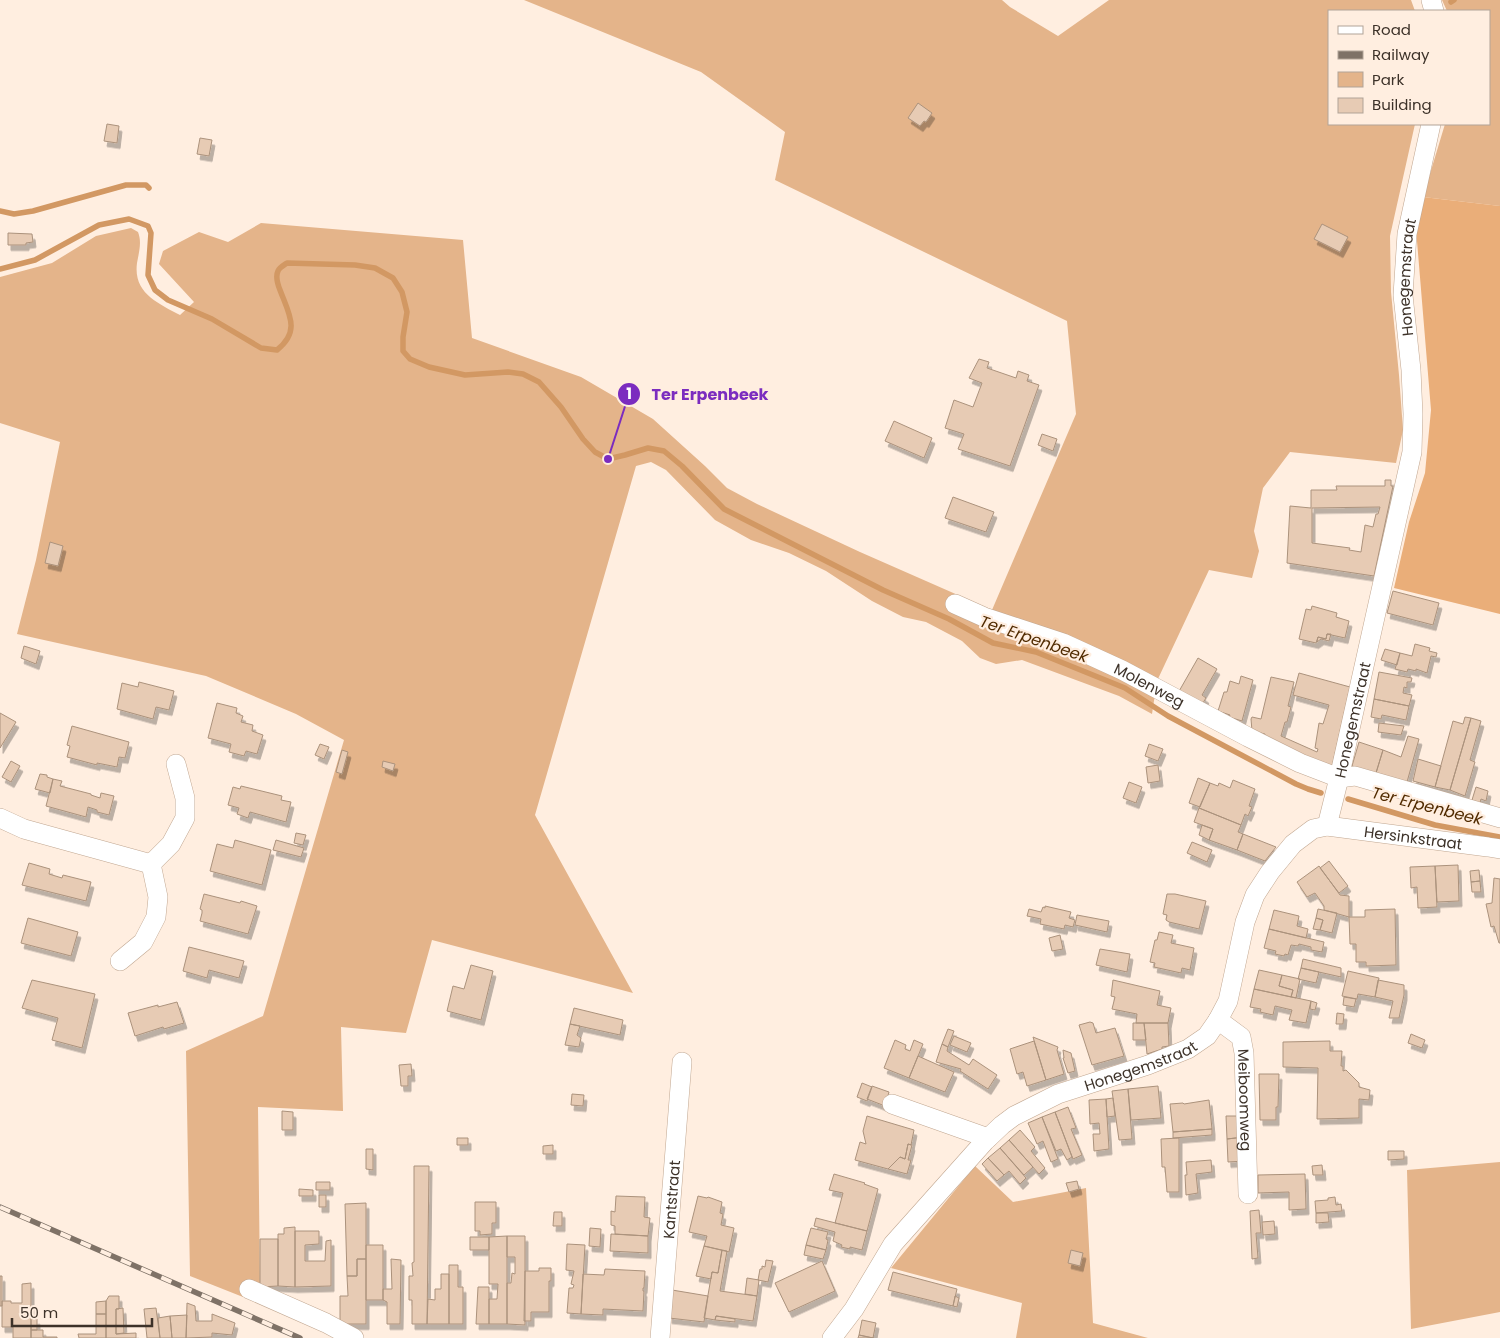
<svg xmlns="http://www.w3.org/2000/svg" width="1500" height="1338" font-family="Poppins,sans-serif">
<defs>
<filter id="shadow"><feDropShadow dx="3" dy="5.5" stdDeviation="0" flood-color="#0004"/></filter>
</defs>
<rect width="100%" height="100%" fill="#ffeee0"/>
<!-- green -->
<path fill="#e4b48a" d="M524,0H1002L1010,7L1058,36L1109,0H1411L1415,11H1329V124H1415L1390,236L1391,292L1399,375L1403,430L1396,463L1290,452L1263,488L1254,531L1259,551L1252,578L1209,570L1157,681L1152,714L1119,696L1022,660L996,664L980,658L962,641L926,622L903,617L872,601L826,571L789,553L751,540L715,520L666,470L651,462L636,466L535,815L633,993L432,940L406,1033L341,1027L343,1111L258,1107L260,1287L248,1283L243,1297L190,1276L186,1051L263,1016L344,740L296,714L206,676L17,634L36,560L60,442L0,423V277L52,263L96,236L131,228L138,232C142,242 139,252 137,263C133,293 158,303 180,315L194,302L159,264L163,251L199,232L228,242L261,223L463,240L472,338L581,377L653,419L705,466L727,488L757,504L860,552L992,610L1076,414L1067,321L775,180L785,132L701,72Z
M1442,0H1500V206L1423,197L1445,124H1489V11H1447Z
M1500,1162V1312L1411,1329L1407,1170Z
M975,1166L1013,1202L1086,1188L1093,1323L1148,1338H1016L1022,1303L891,1268Z"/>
<!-- forest -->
<path fill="#eaae79" d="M1423,197L1500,206V614L1394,588L1409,522L1425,473L1431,410L1416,229Z"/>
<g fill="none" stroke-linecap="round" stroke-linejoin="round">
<!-- stream -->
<path stroke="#d29863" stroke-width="5.5" d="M1451,2L1454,0
M0,211L14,214L33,211L126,185H146L149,188
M0,269L35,260L99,225L129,219L148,226L151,233L148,275L155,290L168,300L212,319L261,348L277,350C301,331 289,314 280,290C278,285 275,277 278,271C279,268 284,265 287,263L355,265L375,268L393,278L402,292L407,312L403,337V351L410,359L429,367L465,375L508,372L523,374L539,382L561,407L583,439L595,452L608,459L625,455L648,448L664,451L682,466L724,509L883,590L949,619L993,643L1036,652L1125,688L1168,716L1296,784L1308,789L1321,793
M1348,799L1435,825L1500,837"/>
</g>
<!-- building -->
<path fill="#e7cbb4" stroke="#ab927c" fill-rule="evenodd" filter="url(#shadow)" d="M918,103L932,113L926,122L924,121L920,126L908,118Z
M107,124L119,126L117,143L104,141Z
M200,138L212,140L209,156L197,154Z
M1322,224L1348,237L1340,252L1314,239Z
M8,233L32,234L33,242L26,243V245H8Z
M979,359L989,362L987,368L1016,378L1018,371L1029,375L1027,381L1039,385L1010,466L958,449L964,434L945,428L954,400L973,407L982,383L969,378Z
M894,421L932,438L924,458L885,441Z
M1042,434L1057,439L1053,451L1038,445Z
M1385,480H1391V486H1393L1374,576L1287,563L1290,506L1311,508V490H1337L1336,486H1385ZM1380,507L1378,514H1376L1373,527L1365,525L1361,552L1349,550L1350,548L1312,543V508Z
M953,497L994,512L986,532L945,518Z
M50,542L63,546L58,566L45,563Z
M1393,591L1439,603L1433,625L1387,613Z
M1312,606L1337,613L1336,617L1349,621L1345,638L1327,634L1326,639L1318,637L1316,643L1299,639L1306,609L1311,610Z
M1327,634H1331L1329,641L1321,639L1317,642L1318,637L1326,639Z
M1415,644L1430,648L1429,651L1437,653L1436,657L1431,656L1427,673L1416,669V671L1408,669L1407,672L1395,669L1400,653L1412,656Z
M24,646L40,651L36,664L21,658Z
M1385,649L1400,653L1397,665L1381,660Z
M1198,658L1217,669L1202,695L1206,698L1201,706L1178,693Z
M1379,672L1412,678L1411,682H1407V688L1404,687L1403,693L1412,695L1409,706L1374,699Z
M1299,673L1350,687L1332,767L1264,740L1265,734L1252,731L1251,719L1252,717L1261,719L1271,677L1294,682L1288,706L1291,707L1287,722H1285L1281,736L1317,752L1318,749L1315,748L1319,723L1323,724L1329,705L1293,695Z
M1241,676L1253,680L1242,721L1229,717L1230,715L1218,711L1224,692H1227L1230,681L1239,684Z
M139,682L174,691L169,710L156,707L153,719L117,709L122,683L138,687Z
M1374,699L1409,706L1406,720L1382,715L1381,719L1371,717Z
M217,703L237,708L236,713L243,716L241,722L253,725L252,731L263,735L257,754L246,751L244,756L229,752L231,744L208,738Z
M0,713L16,722L0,748Z
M1465,717L1471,718L1450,790L1435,787L1453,721L1463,724Z
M1471,718L1481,721L1470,760L1475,762L1465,796L1450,790Z
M1379,723L1404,726L1401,735L1378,732Z
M72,726L129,742L125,758L119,757L117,767L97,763V765L67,757L70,746L67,745Z
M1408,736L1419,739L1407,782L1376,773L1383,750L1401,757Z
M1359,742L1383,750L1376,773L1352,766Z
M320,744L329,747L324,759L315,755Z
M1149,744L1163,749L1158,761L1145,756Z
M342,750L348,752L342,774L336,772Z
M1418,759L1441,766L1435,787L1413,781Z
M11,761L20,766L11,782L2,777Z
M383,761L395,764L393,771L382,767Z
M1158,765L1160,781L1148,783L1146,767Z
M40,774L47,775V777L53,779L50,793L35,789Z
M1198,778L1210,783L1200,807L1189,803Z
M53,779L62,781L60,786L91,794V795L100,798L101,793L114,796L109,815L97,812V810L88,807L86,817L46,806Z
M1233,780L1255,789L1249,806L1252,807L1248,816L1245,814L1241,825L1199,808L1210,783L1218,786L1219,783L1230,788Z
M1129,782L1142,787L1136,803L1123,798Z
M241,786L282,796L281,800L291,802L286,822L250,812L248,818L237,814L239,808L228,805L233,787L240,789Z
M1476,787L1488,791L1486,801L1481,799L1480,803L1472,800Z
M1199,808L1241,825L1238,832L1243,834L1237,850L1209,840L1213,829L1194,822Z
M1202,825L1213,829L1209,840L1199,835Z
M296,833L306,835L303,845L294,843Z
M1243,834L1276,847L1265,861L1237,850Z
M235,840L271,850L262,885L210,871L217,844L233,848Z
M276,840L304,848L301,857L273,850Z
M1192,842L1212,850L1207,862L1187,853Z
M1329,861L1348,886L1339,893L1320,868Z
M29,863L50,869L49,874L62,878L63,875L91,882L86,901L22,885Z
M1458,865L1459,901L1437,902L1435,866Z
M1319,866L1340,895L1349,896V917L1324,910V906L1315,893L1307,897L1297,882Z
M1435,866L1437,907L1418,908L1417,887L1411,888L1410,867Z
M1479,870L1480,881L1471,882L1470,871Z
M1494,878L1500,879V943H1499L1494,926L1491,927L1486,904L1492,903Z
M1480,881L1481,892H1472L1471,882Z
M204,894L240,903L241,901L257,906L248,934L200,921L202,913V910L200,909Z
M1167,894H1175L1206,901L1199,929L1169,922L1166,920L1167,915L1163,914Z
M1045,906L1071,912L1069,918L1075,920L1073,927L1065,925L1064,929L1040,924L1041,919L1027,916L1029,909L1041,912L1043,907L1045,908Z
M1318,909L1337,913L1332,933L1320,930L1323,920L1316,918Z
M1395,909L1396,965L1366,966V962H1356V944H1350L1349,917H1365V910Z
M1274,910L1299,916L1297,926L1308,929L1306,938L1269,929Z
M1077,915L1109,921L1107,932L1075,925Z
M28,918L78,932L71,956L21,943Z
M1316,918L1323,920L1320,930L1313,929Z
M1269,929L1324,942L1322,952L1311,950V947L1299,944L1298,946L1291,945L1288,955L1285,954L1284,956L1275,954L1276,951L1264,948Z
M1159,932L1173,935L1171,943L1194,948L1190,970L1182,968L1181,973L1154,967L1155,963L1150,962L1155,940H1157Z
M1060,935L1063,949L1052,951L1049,938Z
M189,947L244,961L239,978L209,970L207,978L183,971Z
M1100,949L1130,954L1127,972L1096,965Z
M1303,959L1341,968V977L1301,968Z
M471,965L493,971L481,1020L447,1011L453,986L464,989Z
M1301,968L1319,972L1316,983L1298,979Z
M1259,970L1282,975L1279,986L1293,990L1291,997L1254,989Z
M1348,971L1379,978L1375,997L1358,994L1357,999L1342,996Z
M1282,975L1300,979L1296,998L1291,997L1293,990L1279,986Z
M32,980L95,994L82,1048L52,1040L58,1018L22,1008Z
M1113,980L1160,991L1157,1005L1171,1008L1168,1023H1136L1137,1014L1112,1009L1115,997L1111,996Z
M1378,980L1404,985V995L1399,1018H1389L1393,1001L1375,997Z
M1254,989L1311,1001L1306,1023L1289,1020L1292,1010L1275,1006L1273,1015L1260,1012L1261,1009L1250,1007Z
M1344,997L1356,999L1354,1007L1343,1005Z
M1311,1001L1317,1003L1315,1010L1310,1009Z
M177,1002L184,1023L164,1029L163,1027L135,1036L128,1013L158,1005V1007Z
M574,1008L623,1020L620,1035L570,1024Z
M1337,1013L1344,1014L1343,1024H1336Z
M1090,1022L1093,1023L1096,1033L1115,1028L1124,1056L1092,1065L1079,1025Z
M1133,1023H1144L1146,1040H1133Z
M1144,1023H1168L1169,1046L1162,1047V1049L1147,1054Z
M570,1024L580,1026L577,1035L581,1038L579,1047L565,1045Z
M948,1029L954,1031L948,1047L942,1044Z
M1411,1034L1425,1040L1422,1048L1408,1043Z
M954,1036L971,1043L967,1052L950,1045Z
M1033,1037L1058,1047L1057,1050L1064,1074L1046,1080Z
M895,1040L906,1045L905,1049L910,1051L914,1040L923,1044L909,1078L884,1068Z
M1034,1041L1046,1080L1027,1086L1023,1072L1017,1074L1010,1049Z
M1330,1041V1051H1342L1341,1066H1343V1071L1346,1070L1359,1083V1087L1370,1090L1369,1100L1359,1099V1118L1317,1119L1318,1068L1283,1067V1042Z
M942,1044L948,1047L947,1051L969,1065L973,1059L997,1075L988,1089L960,1071L961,1069L936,1062Z
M1063,1050L1071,1053L1075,1071L1068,1073L1063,1058H1064Z
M918,1056L954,1072L945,1092L909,1078Z
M411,1064L412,1076H408V1086H401L399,1065Z
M1259,1074H1279L1278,1107H1276V1120H1260Z
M862,1083L872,1087L867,1101L857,1097Z
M872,1086L889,1092L885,1106L867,1099Z
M1158,1086L1161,1118L1131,1120L1128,1089Z
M1128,1089L1132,1139L1119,1140L1112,1091Z
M572,1094L584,1095L583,1106L571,1105Z
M1113,1098L1115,1116L1107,1117L1106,1099Z
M1106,1099L1109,1149L1094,1151L1093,1134H1100L1099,1123L1090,1124L1089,1100Z
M1209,1100L1212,1129L1173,1132L1170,1104L1183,1103L1184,1104Z
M1068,1107L1076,1128L1071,1129L1082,1155L1073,1159L1055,1112Z
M282,1111L293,1112V1130H282Z
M1055,1112L1072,1157L1067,1160L1061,1149L1056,1151L1042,1117Z
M867,1116L914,1130L911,1145L908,1144L905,1159L900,1157L888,1169L855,1160L860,1142L866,1144L863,1131Z
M1226,1116H1244V1137L1227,1139Z
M1042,1117L1058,1159L1051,1162L1043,1141L1037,1144L1028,1123Z
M1212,1129V1135L1173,1138V1132Z
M1020,1130L1035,1147L1031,1151L1045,1168L1039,1174L1009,1140Z
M1244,1137L1245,1161L1228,1162L1227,1139Z
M457,1138H468V1145H457Z
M1179,1138V1192H1167L1165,1167H1162L1161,1139Z
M1009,1140L1033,1167L1024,1175L1000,1148Z
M908,1144L912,1145L908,1160H911L907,1174L888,1169L900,1157L905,1159Z
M553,1145V1154H543V1146Z
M1000,1148L1026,1178L1020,1184L1009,1171L1004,1175L988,1158Z
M366,1149H373V1170L366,1169Z
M1388,1151H1404V1159L1388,1160Z
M988,1158L1004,1175L997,1181L982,1164Z
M1211,1160L1212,1172L1196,1174L1198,1193L1186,1195L1185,1175H1187L1186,1162Z
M1322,1165L1323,1175H1313L1312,1166Z
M414,1166H429L427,1324H412V1300H409V1276H413L412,1263L414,1262Z
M834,1174L865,1183L864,1184L878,1189L867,1231L835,1223L843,1193L829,1190Z
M1305,1174L1306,1209L1289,1210V1192L1258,1193V1175Z
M1077,1181L1079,1189L1069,1192L1066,1183Z
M316,1182H330V1190H316Z
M299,1189L313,1190V1196H299Z
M319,1195H326V1207H319Z
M616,1196L645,1197L644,1217L650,1218L648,1236L615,1234V1226L611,1225V1211L615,1212Z
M698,1196L707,1198L708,1197L722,1202L720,1213L723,1214L721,1225L734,1228L729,1252L704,1246L707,1236L689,1232Z
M1335,1197L1336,1205L1341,1204L1342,1211L1316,1213L1315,1201L1328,1200V1198Z
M475,1202H496V1223H492V1234L480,1235V1231H475Z
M366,1203V1259H357V1276H347L345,1204Z
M1259,1210L1261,1233H1256L1258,1258L1252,1259L1250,1211Z
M554,1212H562V1226H553Z
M1316,1213H1328L1329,1222L1316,1223Z
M816,1218L867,1231L862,1250L850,1247V1249L841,1247L842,1245L833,1241L835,1232L814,1226Z
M1274,1221L1275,1234L1263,1235L1262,1222Z
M295,1227V1287L278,1286V1234H284V1228Z
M590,1228L601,1229L600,1247L589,1246Z
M811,1228L828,1232L826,1239L828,1240L826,1250L806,1245Z
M295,1231H319V1244L305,1245V1261H325L326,1241L331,1240V1286L295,1287Z
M611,1234L648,1236V1253L610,1251Z
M507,1236H525V1325L507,1324V1283H511L512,1273L515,1274V1257H507Z
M507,1236V1324H489V1299H497L498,1284H489V1237Z
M470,1237H489V1250H470Z
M260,1239H278V1286L260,1287Z
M567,1244L585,1245L581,1314L567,1313L569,1288H573L574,1285L571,1284L574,1271L566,1270Z
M366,1245H383V1300H366Z
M806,1245L826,1250L823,1259L804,1255Z
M704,1246L722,1250L718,1273L712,1272L711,1279L696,1276Z
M722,1250L727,1251L720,1291L757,1296L753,1321L716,1316L715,1320L704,1318L712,1272L718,1273Z
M1071,1250L1083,1253L1080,1266L1068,1263Z
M357,1259H366V1324H348L340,1322V1296H348L347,1276H357Z
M391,1259L401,1260L400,1324H387V1302L383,1300V1289H392Z
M766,1260L773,1261L768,1282L758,1280L760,1269H762V1266L765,1267Z
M822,1261L835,1291L789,1312L775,1283Z
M449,1265H458V1287H463V1324H449Z
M539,1268H551V1281H549V1312H531V1321H524L525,1271H539Z
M605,1269L645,1271L644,1288H643V1291H644L643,1311L603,1309V1315L581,1314L583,1274L604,1275Z
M893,1272L957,1289L953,1306L888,1290Z
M441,1274H449V1324H427L428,1299L435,1300V1289H441Z
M0,1276H2V1306H0Z
M747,1278L759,1280L757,1296L745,1294Z
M31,1283V1338H13V1327H2V1301H11V1303H22V1284Z
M478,1287H489V1324H476Z
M672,1290L708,1296L704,1322L669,1318Z
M109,1296H119V1309H116V1334L136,1333V1338H106V1301Z
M955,1296L959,1298L957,1307L953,1306Z
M106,1301V1314H96V1302Z
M187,1303L195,1306L196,1321H212V1314L235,1323L232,1335L212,1333V1337L186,1338Z
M123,1308L124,1333L116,1334V1309Z
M156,1308L160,1338H147L144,1309Z
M96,1314H106V1338H79L78,1334H96Z
M187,1315L186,1338H172L170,1316Z
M170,1316L172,1338H160L158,1318Z
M716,1316L735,1319V1322L715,1320Z
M31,1319H37V1330H31Z
M862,1320L876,1323L873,1338L859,1335Z
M31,1330H43V1337H57V1338H31Z
M859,1335L873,1338H874H858Z"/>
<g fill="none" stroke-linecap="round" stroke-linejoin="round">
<!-- minor casing -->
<g stroke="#c1a791" stroke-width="20">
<g id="minor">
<path d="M1431,0L1434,11"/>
<path id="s1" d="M955,604L984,617L1063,643L1122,670L1248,737L1300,763L1339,778L1355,776L1500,818"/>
<path d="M0,818L24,829L151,864L171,844L185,818V798L176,764"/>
<path id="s2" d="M1327,826L1339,778L1412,452L1413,414L1411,370L1403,295L1407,234L1431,124"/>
<path d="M120,961L143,942L156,917L158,897L151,864"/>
<path id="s3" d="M1218,1020L1241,1037L1244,1053L1248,1194"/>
<path d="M892,1104L988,1138"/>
<path d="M249,1289L326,1323L354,1338"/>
<path id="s4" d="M660,1338L682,1062"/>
<path id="s5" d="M832,1338L854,1309L893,1244L985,1141L1002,1125L1014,1116L1058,1094L1148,1065L1188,1049L1207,1036L1218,1020L1228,1001L1245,922L1255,895L1270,872L1293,844L1313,829L1327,826L1488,847L1500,849"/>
</g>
</g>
<!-- minor -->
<use href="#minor" stroke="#fff" stroke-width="19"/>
<!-- rail casing -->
<g stroke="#7f7267" stroke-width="5.5">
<path id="rail" d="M0,1207L300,1338"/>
</g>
<!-- rail -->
<use href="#rail" stroke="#ffeee0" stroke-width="4" stroke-dasharray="11" stroke-linecap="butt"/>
</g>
<g text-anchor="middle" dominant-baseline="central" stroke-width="4.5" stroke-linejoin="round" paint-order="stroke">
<!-- street labels -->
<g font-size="15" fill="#3d3229" stroke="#ffeee0">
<text stroke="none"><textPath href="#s2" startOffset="559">Honegemstraat</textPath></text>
<text stroke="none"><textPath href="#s1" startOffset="211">Molenweg</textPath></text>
<text stroke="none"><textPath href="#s2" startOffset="109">Honegemstraat</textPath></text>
<text stroke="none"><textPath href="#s5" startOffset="839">Hersinkstraat</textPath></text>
<text stroke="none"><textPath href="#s5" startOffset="425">Honegemstraat</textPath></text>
<text stroke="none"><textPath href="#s3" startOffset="92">Meiboomweg</textPath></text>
<text stroke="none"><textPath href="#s4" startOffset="139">Kantstraat</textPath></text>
</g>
<!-- water labels -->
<g font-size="16" font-style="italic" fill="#512b00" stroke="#ffeee0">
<text transform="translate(1034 639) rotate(19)">Ter Erpenbeek</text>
<text transform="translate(1427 806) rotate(14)">Ter Erpenbeek</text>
</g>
</g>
<!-- callouts -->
<path fill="none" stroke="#7b2cbf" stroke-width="2" d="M608 459L629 394"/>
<g fill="#7b2cbf" stroke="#ffeee0" stroke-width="2">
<circle cx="608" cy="459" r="5"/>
<circle cx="629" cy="394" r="12"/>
</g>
<g font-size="15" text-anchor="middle" font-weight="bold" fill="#fff">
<text x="629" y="399">1</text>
</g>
<g font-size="16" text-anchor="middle" font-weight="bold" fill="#7b2cbf" stroke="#ffeee0" stroke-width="4.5" stroke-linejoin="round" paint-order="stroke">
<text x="710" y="400">Ter Erpenbeek</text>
</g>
<!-- legend -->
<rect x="1328" y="10" width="162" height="115" fill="#ffeee0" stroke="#b1a397"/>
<rect x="1338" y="26" width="25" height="8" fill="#ffffff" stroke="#b1a397"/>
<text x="1372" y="35" font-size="15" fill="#3d3229">Road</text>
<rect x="1338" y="51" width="25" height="8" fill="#7f7267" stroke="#b1a397"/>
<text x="1372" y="60" font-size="15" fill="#3d3229">Railway</text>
<rect x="1338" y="72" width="25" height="15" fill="#e4b48a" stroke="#b1a397"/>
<text x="1372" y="85" font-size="15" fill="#3d3229">Park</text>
<rect x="1338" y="98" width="25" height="15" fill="#e7cbb4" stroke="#b1a397"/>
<text x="1372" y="110" font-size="15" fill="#3d3229">Building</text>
<!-- scale -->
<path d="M12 1318v8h140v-8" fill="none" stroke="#3d3229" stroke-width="2.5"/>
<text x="20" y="1318" font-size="15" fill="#3d3229" stroke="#ffeee0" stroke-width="4" paint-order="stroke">50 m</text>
</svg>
